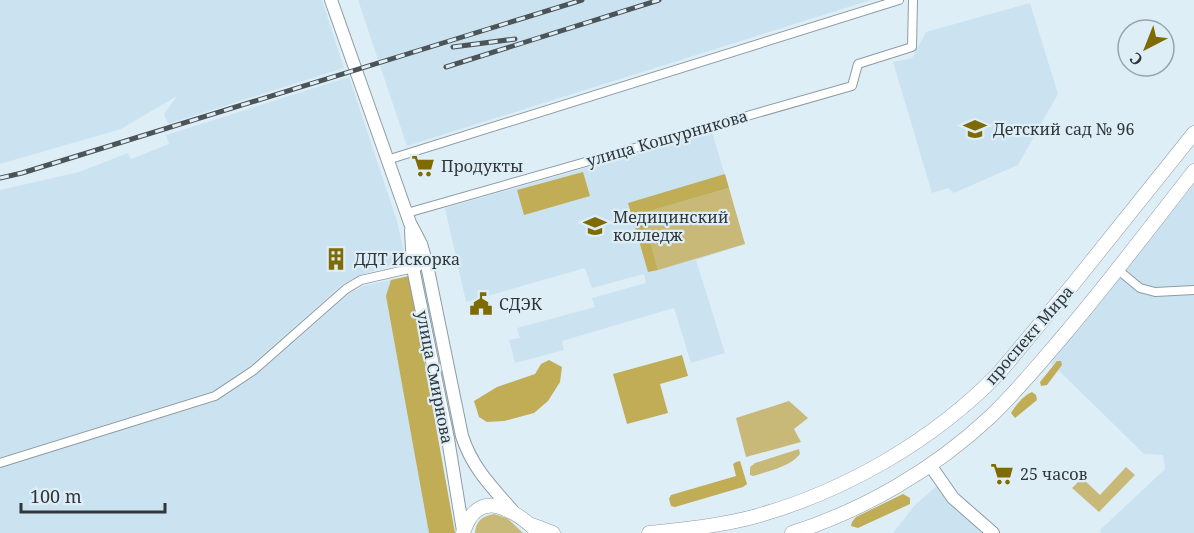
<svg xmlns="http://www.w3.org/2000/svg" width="1194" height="533" font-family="'Noto Serif',serif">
<rect width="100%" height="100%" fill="#deeef7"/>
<!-- built -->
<path fill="#cbe3f0" d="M0,0H322L344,68L168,124L164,114L177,96L121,129L0,164Z
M358,0H871L407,146Z
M1030,3L1058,94L1018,165L954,193L948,188L932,193L893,62L912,58L926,32Z
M349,77L397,221L406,261L360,275L343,284L251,365L213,391L0,458V190L79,172L128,153L131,159L169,144L166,135Z
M712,132L745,244L696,260L725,353L691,363L674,308L562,341L564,350L515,363L509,340L520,338L517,328L595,307L592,298L646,283L644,274L592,288L585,268L466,302L445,208Z
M1194,184V533H1101L1100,530L1165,469L1163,455L1144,454L1051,363Z
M409,276L455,533H0V467L217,401L257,374L350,293L363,286Z
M942,481L993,533H893L914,506Z"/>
<!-- green -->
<path fill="#c8b978" d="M729,188L745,244L658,270L641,213Z
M789,401L808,418L794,429L801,442L746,457L736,418Z
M799,449L800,454C790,467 768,471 753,476L750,475V467L755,463Z
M1126,467L1135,475L1099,512L1072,488L1082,478L1100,495Z
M494,514L507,518L523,533H475C476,521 482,516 494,514Z"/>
<!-- forest -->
<path fill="#c1ad56" d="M583,172L590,196L524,215L517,190Z
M725,174L729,188L642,213L658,270L648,272L628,203Z
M409,276L455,533H429L386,296L391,280Z
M682,355L688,376L660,384L668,413L627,424L613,374Z
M549,360L562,367L560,382L548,401L534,413L504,421L487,422L479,417L474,401L497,387L535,374L541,364Z
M1057,361H1061L1062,365L1047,385L1041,386L1040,382Z
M1032,392L1036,395L1037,400L1015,418L1011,413C1016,405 1024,395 1032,392Z
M740,461L747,484L743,487L675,507L671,506L669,499L671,495L736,476L733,464L736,462Z
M903,494L910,498V504L858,528L851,526L852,522L856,517Z"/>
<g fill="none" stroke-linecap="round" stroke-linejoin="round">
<!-- street casing -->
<g stroke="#8d9ca4" stroke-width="10">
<path id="street" d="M387,160L899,0
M407,213L852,86L858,64L912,47L913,0
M1117,269L1140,288L1155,292L1194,290
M0,463L215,396L254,370L346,289L361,280L418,267"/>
</g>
<!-- secondary casing -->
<g stroke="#8d9ca4" stroke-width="14">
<path id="secondary" d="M331,0L410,223L421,244L427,265L462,436C472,467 490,485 512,510
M411,230L413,268L448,439L463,531
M930,465L953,498L993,533"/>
</g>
<!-- primary casing -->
<g stroke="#8d9ca4" stroke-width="15">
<path id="primary" d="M532,525L553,533
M463,533C478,485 515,510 539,533
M649,533C684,529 719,526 753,517C844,492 933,441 999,373L1074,283L1194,133
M792,533C864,510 935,469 991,416C1017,391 1040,363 1064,335C1109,282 1151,226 1194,171"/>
</g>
<!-- street -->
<use href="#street" stroke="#fff" stroke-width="8"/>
<!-- secondary -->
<use href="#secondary" stroke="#fff" stroke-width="12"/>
<!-- primary -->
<use href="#primary" stroke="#fff" stroke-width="14"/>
<!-- rail casing -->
<g stroke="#4c5458" stroke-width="5">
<path id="rail" d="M453,47L515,39
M446,67L659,0
M0,178L22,173L582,0"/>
</g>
<!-- rail -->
<use href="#rail" stroke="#deeef7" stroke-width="3" stroke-dasharray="9" stroke-linecap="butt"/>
</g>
<!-- icons -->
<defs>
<g id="school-bare" transform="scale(1.8)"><path d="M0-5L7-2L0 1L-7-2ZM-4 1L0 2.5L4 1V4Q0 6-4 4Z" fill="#7f6b04" stroke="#deeef7" stroke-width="2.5" paint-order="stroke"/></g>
<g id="supermarket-bare" transform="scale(1.8)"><path d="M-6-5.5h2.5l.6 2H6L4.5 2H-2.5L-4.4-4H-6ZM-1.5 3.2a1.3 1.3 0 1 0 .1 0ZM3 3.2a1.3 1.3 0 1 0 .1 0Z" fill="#7f6b04" stroke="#deeef7" stroke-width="2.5" paint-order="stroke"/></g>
<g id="university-bare" transform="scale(1.8)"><path d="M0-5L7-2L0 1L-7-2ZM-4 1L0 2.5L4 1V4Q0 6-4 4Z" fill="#7f6b04" stroke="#deeef7" stroke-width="2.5" paint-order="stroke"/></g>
<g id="building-bare" transform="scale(1.8)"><path d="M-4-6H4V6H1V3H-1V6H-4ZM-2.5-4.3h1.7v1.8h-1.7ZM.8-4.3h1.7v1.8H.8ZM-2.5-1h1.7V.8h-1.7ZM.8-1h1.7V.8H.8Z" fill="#7f6b04" stroke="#deeef7" stroke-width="2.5" paint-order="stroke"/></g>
<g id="civic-bare" transform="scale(1.8)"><path d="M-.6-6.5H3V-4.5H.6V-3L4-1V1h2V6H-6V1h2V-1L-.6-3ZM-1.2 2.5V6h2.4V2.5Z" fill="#7f6b04" stroke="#deeef7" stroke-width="2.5" paint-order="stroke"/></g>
</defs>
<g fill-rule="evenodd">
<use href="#school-bare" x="975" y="129"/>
<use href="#supermarket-bare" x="423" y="166"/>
<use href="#university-bare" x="595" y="226"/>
<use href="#building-bare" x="336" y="259"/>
<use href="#civic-bare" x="481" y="304"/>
<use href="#supermarket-bare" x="1002" y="474"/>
</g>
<g text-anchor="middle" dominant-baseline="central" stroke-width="4.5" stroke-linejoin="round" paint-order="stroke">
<!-- poi labels -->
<g font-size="16" fill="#303639" stroke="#deeef7" text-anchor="start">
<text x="993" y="129">Детский сад № 96</text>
<text x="441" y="166">Продукты</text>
<text x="613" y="217">Медицинский<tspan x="613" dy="18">колледж</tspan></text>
<text x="354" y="259">ДДТ Искорка</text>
<text x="499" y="304">СДЭК</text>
<text x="1020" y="474">25 часов</text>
</g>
<!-- street labels -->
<g font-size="16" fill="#303639" stroke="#deeef7">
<text transform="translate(667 138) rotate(-16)">улица Кошурникова</text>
<text transform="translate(1029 335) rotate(-49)">проспект Мира</text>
<text transform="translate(435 377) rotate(79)">улица Смирнова</text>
</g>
</g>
<!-- north arrow -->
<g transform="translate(1146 48) rotate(222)"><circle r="28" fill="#deeef7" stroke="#98a4ab" stroke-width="1.5"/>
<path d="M0-4.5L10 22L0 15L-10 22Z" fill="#7f6b04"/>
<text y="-9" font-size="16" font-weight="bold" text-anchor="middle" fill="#303639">С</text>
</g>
<!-- scale -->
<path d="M21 503v9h144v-9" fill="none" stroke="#303639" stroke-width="3"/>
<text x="30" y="503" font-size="18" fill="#303639" stroke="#deeef7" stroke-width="4.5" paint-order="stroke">100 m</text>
</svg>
